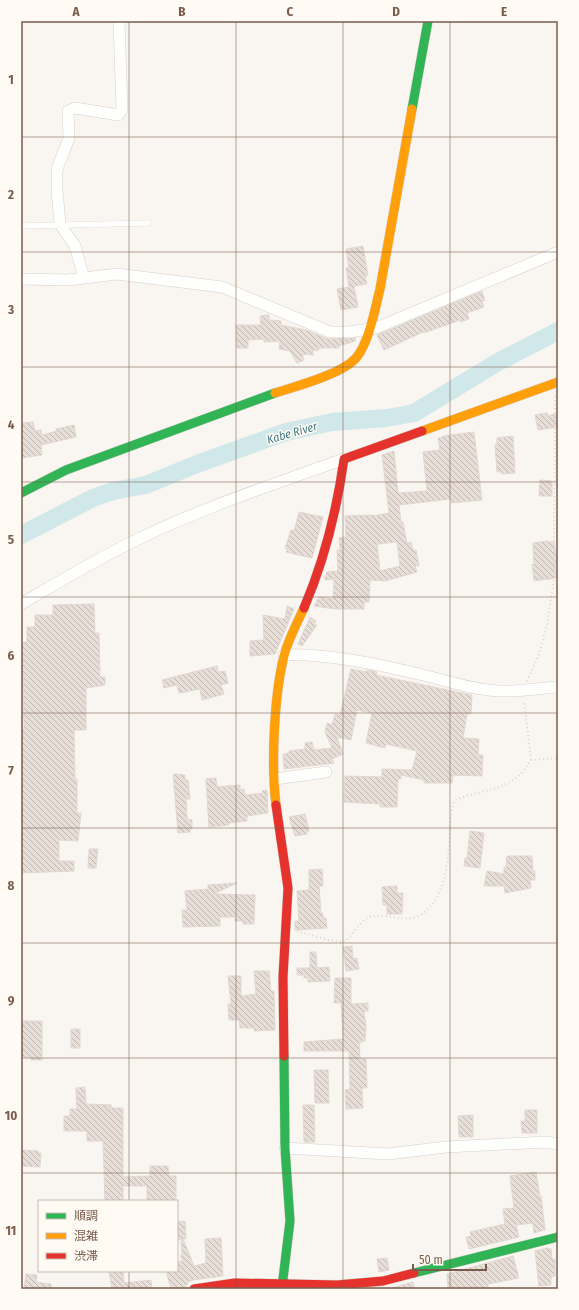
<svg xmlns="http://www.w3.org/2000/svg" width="579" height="1310" font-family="'Fira Sans Condensed','Noto Sans JP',sans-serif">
<defs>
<pattern id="building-back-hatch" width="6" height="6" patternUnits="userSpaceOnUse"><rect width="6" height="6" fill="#e6ded7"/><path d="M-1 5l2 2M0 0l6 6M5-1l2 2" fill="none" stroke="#bfb7b1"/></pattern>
</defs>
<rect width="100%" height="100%" fill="#f9f5f0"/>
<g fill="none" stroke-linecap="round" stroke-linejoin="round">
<!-- river -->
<path stroke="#d0e8ea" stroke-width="18" d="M21,535L93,498L113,491L146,485L197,464L286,432L332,422L387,418L414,413L498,362L558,331"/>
</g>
<!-- building -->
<path fill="url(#building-back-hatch)" stroke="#e2d8d2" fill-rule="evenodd" d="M363,246L368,276H365L367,284L354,286L358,307L341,310L337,289L349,287L346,268H349L346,249Z
M482,291L485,300L482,301L484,307L467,313L469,319L461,322L460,320L424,333L423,332L384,350L377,335Z
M269,315V320L281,321V325L306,330L328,339L356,338L355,341L339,346V348H319L318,351L313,350V355L302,354L304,360L297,363L290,351L279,349L280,341L264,342V339L248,340V348H237L236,325H261L260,316Z
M547,413L548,416L558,413V427L538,430L535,415Z
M33,422L35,431L41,430L42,435L57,431L56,429L74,425L76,437L41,445L42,455L21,458V423Z
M474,432L482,500L451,503V499L399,505L401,522H403L407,543L411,542L413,550H416L419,566H415L417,572L385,581L370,580L369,602H364V609H335L314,606L319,597L333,599L334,579L325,580V577L327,572L338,571L337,550H340L339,538L346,537L345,516L373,515V516L389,513L382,455L394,451L398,493L427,491L423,452L440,450L438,438L443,437V436ZM397,542L400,566L380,571L377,544Z
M513,436L515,473L502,474V472H497L495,445L497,444V438Z
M540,480L552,481V496H539Z
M299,512L323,517L312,558L286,552L287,549L285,548L291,530L294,531Z
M548,541V542H554L557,563L555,564L556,578L534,581L532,564H534L533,543Z
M94,604L95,633H99L100,677H105V685L86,688V730H74L75,779H77V813H81L78,841L59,840V861H74V871L21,873V728H24L22,642H27V627H35V615H53V605Z
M287,606L294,609L275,654L250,656V641L264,640L263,615L285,619Z
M310,617L316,621L314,624L317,625L302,646L298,644Z
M217,666L218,672L225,671L228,683L221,685L224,694L202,700L200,689L179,693L177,685L164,688L162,680Z
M351,669L367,672V670L377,672L376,675L472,695L471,714H467L463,738L479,739L478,755H483L482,776L453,775L452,783H424V780L401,775V779H398L397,807H380V804L344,802L345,776L382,777V769L412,770L417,751L386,744L385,748L366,743L372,713L357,710L351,740L337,737L343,754L332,759L334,763L284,769L283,754L289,753V751L305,749V743L312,742L314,750L332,748L325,732L327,723L332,725L335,714L340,715Z
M173,774L185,775V780H188L190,799H186L187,819L192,820V829H190V832L178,833Z
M216,778L217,787L240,785V790L244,789L245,795L263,793L262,791L267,790L268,813L247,816V821L229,823V825L209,827L206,782V779Z
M305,814L309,831L307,832V834L295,836L289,817Z
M470,831L484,833L480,868L464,866L465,858H467Z
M89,849H98L96,868H88Z
M507,856H532L533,871H535V880H530L531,888L505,893L504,886H484L487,871L504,874V867H506Z
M322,869L323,886H319L321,913H323V918H326L327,928L295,930V921H299L297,891L309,890V870Z
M237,883L214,894L255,895L254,924H243V921H235V917H220V926L183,927L182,910H187L185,891L208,889V885Z
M397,886V893H403L402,914H387V905H383L382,887Z
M352,946L353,959L357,958L359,969L346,971L343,947Z
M310,952H316L317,968L329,967L330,981L308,982V978H304V975H297V968H310Z
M254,971H269L271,991H274L275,1030L254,1031V1028H240L239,1020H229L228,1004H231L228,976H241V996L256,994Z
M335,978H351V1004L368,1003V1011H364L366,1026L365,1041H361V1043H359L360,1059H366L367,1088H362L363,1108L346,1109L345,1090L350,1089L349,1051H304V1042L343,1039L341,1003H334Z
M21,1021H42V1060H31V1057H21Z
M71,1029H80V1048H71Z
M314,1070H328L329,1103H315Z
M85,1087L86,1104L111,1105V1108H123V1177L150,1176V1166H168L169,1176H176V1201H147V1186H123V1201H105L103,1141H87V1131H64V1116H70V1109H77L76,1088Z
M303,1105H314L315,1142H304Z
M525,1110H537V1133H522L521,1121H525Z
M473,1115V1137H459L458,1116Z
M21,1150L38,1151V1153H41L40,1167L22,1166Z
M536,1172L540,1197L541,1196L545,1230L534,1233L533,1223L516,1225L519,1237L469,1249L466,1237L471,1236L470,1232L505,1224L503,1209L514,1208L510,1176Z
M185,1221L186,1239H183L194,1266L206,1263L205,1239L221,1238L223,1276L193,1280L188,1282L185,1288L171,1289L166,1271H177V1262L183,1261L180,1256L182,1255L181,1239L177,1240V1222Z
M547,1248L551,1249L552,1259H555V1276L551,1277V1285L539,1286L535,1251Z
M513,1256L519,1278L488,1284V1289H448L447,1274Z
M387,1258L389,1270L379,1272L377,1259Z
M109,1271H123L124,1283L151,1280L152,1289H112Z
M26,1274L37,1275L36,1282L51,1284V1289H24Z
M413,1282L415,1289H392V1288Z"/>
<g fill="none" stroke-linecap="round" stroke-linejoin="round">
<!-- lane casing -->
<g stroke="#d7d1cb" stroke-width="6">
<path id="lane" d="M21,226L148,223"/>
</g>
<!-- street casing -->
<g stroke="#d7d1cb" stroke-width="12">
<path id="street" d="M84,278L75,246L60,224L57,190V169L69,138L68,111L75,108L118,115L122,110L119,21
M21,279L68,280L117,274L222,287L330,332H349L376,328L558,252
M21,604C57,583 92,562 130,543C198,509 272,485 344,459
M284,655C327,653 381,665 423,675C448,681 474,690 500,691C519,692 539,688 558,687
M275,779L326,772
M285,1148L388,1154L446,1147L546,1142L558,1144"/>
</g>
<!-- fast casing -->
<g stroke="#d9d2cb" stroke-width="10">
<path id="fast" d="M412,109L428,21
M21,493L66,470L275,393
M284,1056L285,1148L290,1221L283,1279L287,1289
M414,1273L558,1237"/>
</g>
<!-- slow casing -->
<g stroke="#d9d2cb" stroke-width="10">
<path id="slow" d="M275,393C297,386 342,374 356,358C369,343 375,309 380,289L412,109
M422,431L558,382
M276,805C271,764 274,696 284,656C288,640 297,623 304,608"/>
</g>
<!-- jam casing -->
<g stroke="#d9d2cb" stroke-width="10">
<path id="jam" d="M304,608C324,561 337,509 344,459L422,431
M276,805L288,888L283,977L284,1056
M194,1289L235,1283L337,1285L383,1281L414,1273"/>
</g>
<!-- path -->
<path stroke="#dcd5d0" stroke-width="2" stroke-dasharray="1 3" stroke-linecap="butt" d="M527,681L539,654L547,624L554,579L555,396
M531,760L558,758
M297,931C306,933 336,944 343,941C347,940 350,937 353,933C357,928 363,919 370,917C385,912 403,923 418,916C446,903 448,860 450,832C451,821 450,810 455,800C484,788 513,792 531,760L524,701
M470,1270L472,1289"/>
<!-- lane -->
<use href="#lane" stroke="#fefefd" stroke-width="5.5"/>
<!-- street -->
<use href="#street" stroke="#fefefd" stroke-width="11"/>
<!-- fast -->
<use href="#fast" stroke="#30b455" stroke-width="9"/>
<!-- slow -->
<use href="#slow" stroke="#ff9f0a" stroke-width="9"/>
<!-- jam -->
<use href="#jam" stroke="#e5322d" stroke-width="9"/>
</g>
<!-- grid -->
<path fill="none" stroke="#7a5c4d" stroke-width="1" stroke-opacity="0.55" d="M129,21V1201M236,21V1289M343,21V1289M450,21V1289M21,137H558M21,252H558M21,367H558M21,482H558M21,597H558M21,713H558M21,828H558M21,943H558M21,1058H558M21,1173H558M129,1271V1289"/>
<g text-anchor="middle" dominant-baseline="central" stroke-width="3" stroke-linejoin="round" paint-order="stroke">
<!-- water labels -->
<g font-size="12" font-style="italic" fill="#437c86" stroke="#fffaf3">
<text transform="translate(292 433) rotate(-16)">Kabe River</text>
</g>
</g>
<!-- border -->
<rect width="579" height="1310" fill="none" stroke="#fffaf3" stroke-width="44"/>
<!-- legend -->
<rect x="38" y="1200" width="140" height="72" fill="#fffaf3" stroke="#cabbb1"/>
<rect x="46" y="1213" width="20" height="6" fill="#30b455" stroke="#cabbb1"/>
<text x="74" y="1220" font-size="12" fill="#7a5c4d">順調</text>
<rect x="46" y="1233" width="20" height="6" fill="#ff9f0a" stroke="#cabbb1"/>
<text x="74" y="1240" font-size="12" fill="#7a5c4d">混雑</text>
<rect x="46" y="1253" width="20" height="6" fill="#e5322d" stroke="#cabbb1"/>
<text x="74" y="1260" font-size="12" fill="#7a5c4d">渋滞</text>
<!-- scale -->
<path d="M413 1264v6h73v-6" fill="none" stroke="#7a5c4d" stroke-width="2"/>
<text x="419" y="1264" font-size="12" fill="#7a5c4d" stroke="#fffaf3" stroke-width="3" paint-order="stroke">50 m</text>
<rect x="22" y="22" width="535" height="1266" fill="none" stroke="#7a5c4d" stroke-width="1.5"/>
<g font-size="13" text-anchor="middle" font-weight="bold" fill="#7a5c4d">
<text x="76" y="16">A</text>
<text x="182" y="16">B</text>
<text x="290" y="16">C</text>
<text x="396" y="16">D</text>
<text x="504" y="16">E</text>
<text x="11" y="84">1</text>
<text x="11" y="199">2</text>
<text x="11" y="314">3</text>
<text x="11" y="429">4</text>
<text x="11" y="544">5</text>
<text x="11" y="660">6</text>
<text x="11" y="775">7</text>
<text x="11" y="890">8</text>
<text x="11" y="1005">9</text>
<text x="11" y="1120">10</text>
<text x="11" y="1235">11</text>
</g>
</svg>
